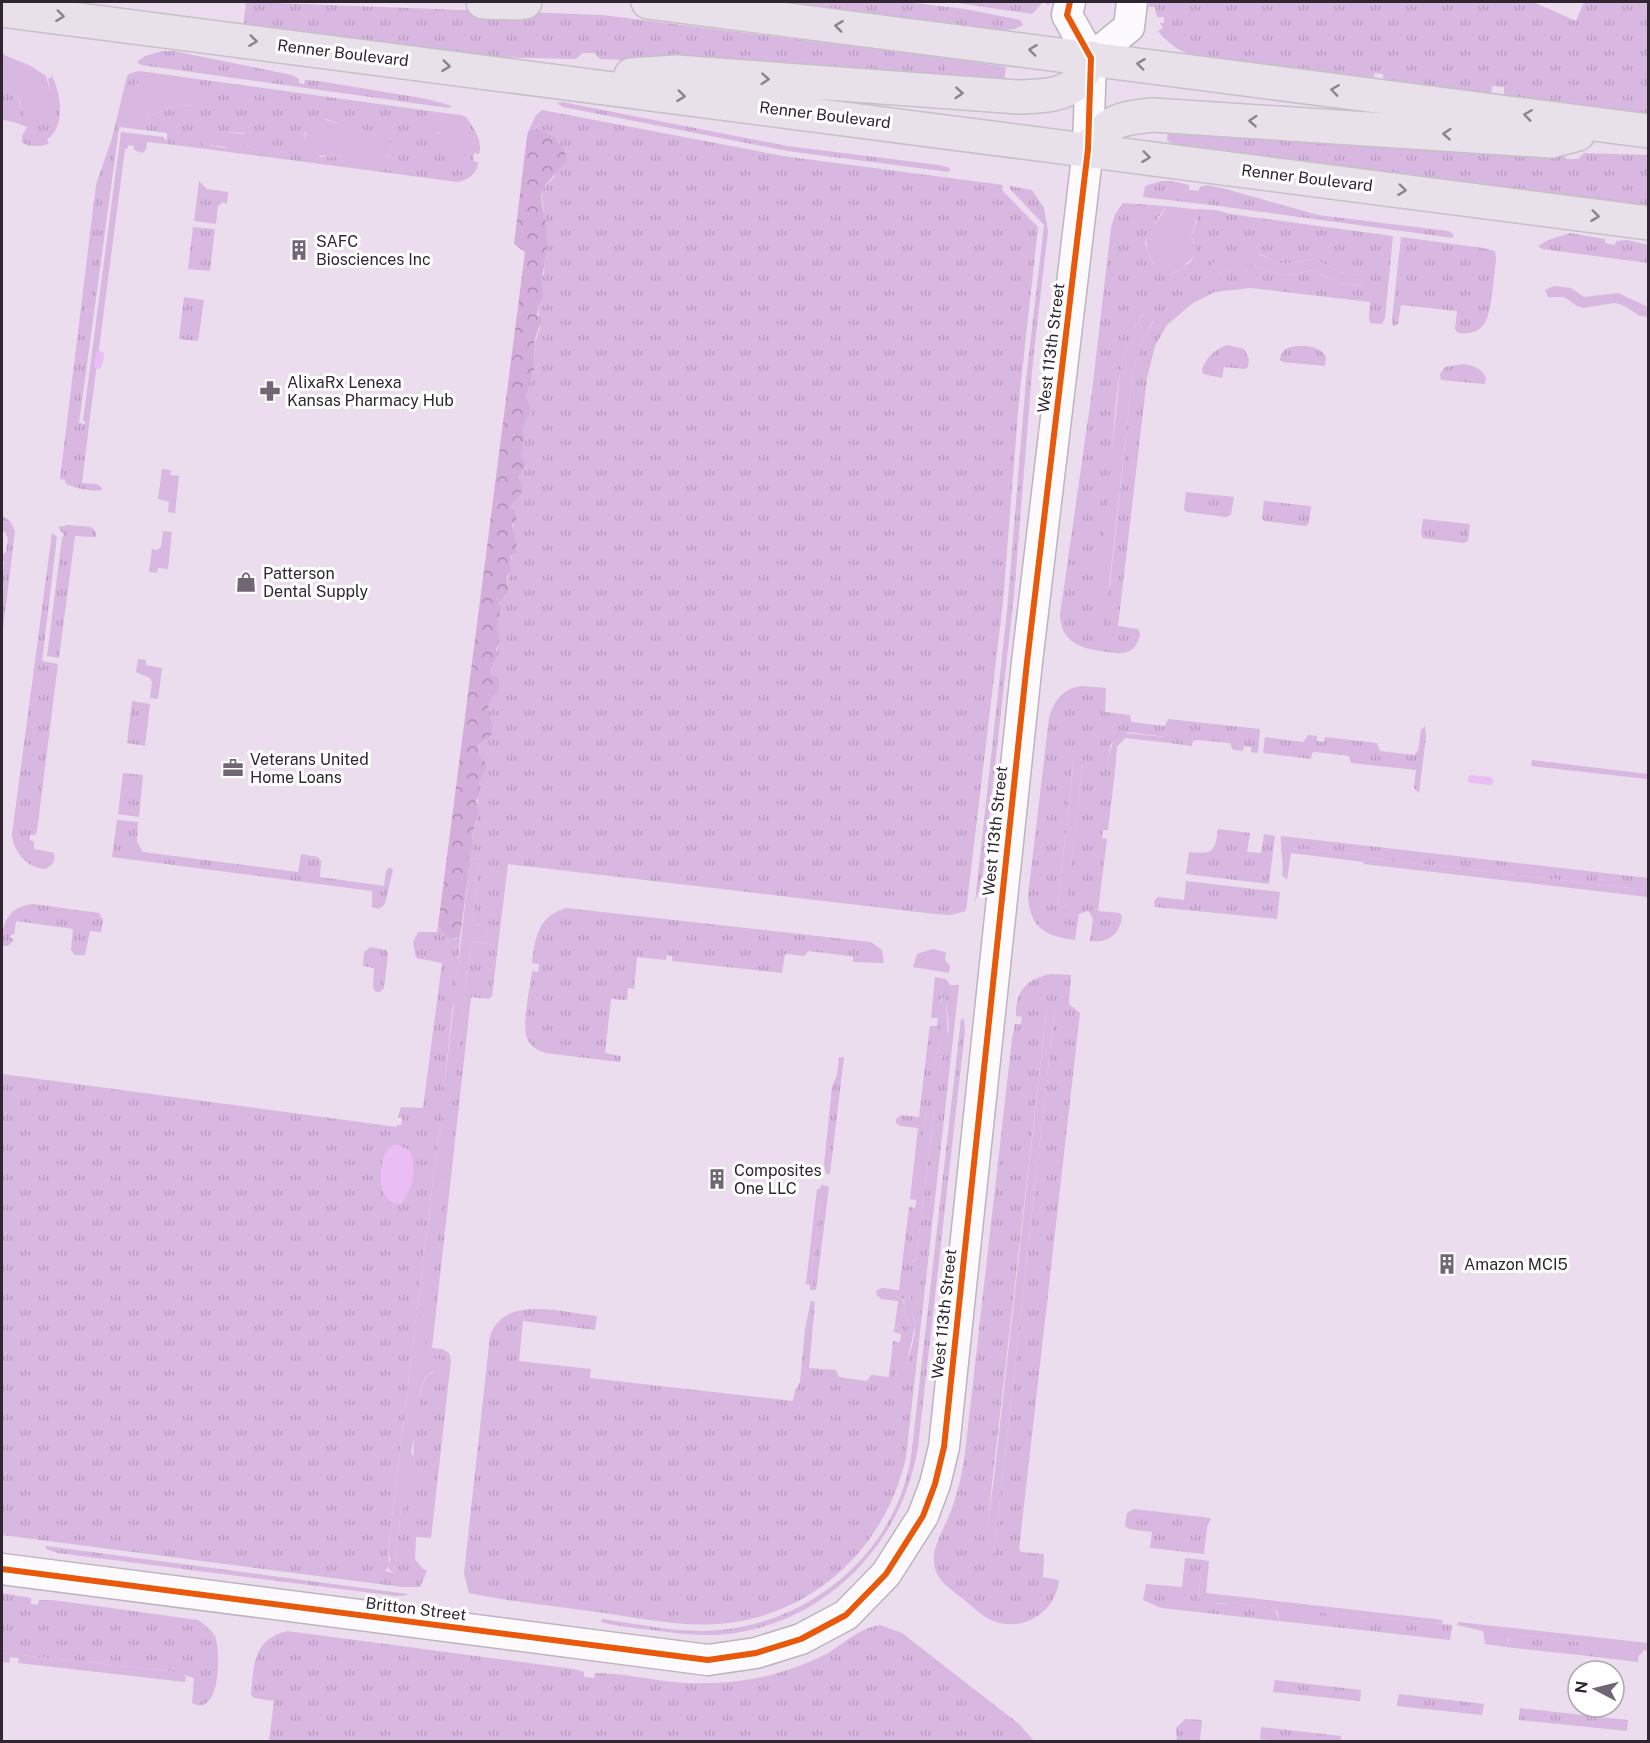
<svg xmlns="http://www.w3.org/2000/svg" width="1650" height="1743" font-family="'Public Sans',sans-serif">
<defs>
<pattern id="grass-tufts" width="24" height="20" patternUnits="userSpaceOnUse" patternTransform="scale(1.5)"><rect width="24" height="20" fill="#d8b7e0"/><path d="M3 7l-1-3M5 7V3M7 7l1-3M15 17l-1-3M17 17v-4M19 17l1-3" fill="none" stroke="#ba9dc1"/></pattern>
<pattern id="forest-crowns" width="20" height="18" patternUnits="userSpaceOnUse" patternTransform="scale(1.5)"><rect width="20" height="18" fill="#d3aedb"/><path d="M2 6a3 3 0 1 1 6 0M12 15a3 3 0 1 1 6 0" fill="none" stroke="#ac8db2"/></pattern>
</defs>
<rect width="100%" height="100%" fill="#ebdded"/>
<!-- grass -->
<path fill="url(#grass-tufts)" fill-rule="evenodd" d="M246,2L602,15L946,58L944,80L671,62L600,59L594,53H582L576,59L479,57L243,27Z
M768,2H906L965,9L1020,20L1023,25L1015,29L997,31Z
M952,2H1051L1048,5L1043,2L1032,14Z
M1149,2H1533L1576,21L1584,2H1648V116L1512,98L1504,95V87L1492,86L1491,94H1478L1397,83L1383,78V74L1375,73L1374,77L1363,78L1197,57C1180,52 1170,45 1158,31L1163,28L1160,23H1164V17H1157L1155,7H1149Z
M162,51H174L292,75L299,79V83L304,84L305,80L319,81L427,99L452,106L449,108L141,65L137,62L145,56Z
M139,71L437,112L433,114L437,133L451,136L452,140L476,145L474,133L460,115L466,117C473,127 483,140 479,154L474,153L473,161L478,162C478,173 468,180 458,182L167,144V133L144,130L148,116L177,106L198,105L172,77C130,78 133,83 120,121L79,423L89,425L82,483L97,484L101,487L102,490C90,492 77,488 66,484L65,480L60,479L96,185L112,138L126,80L128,74ZM326,119L347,127L364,130L389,141L391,146L389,156C375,174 362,160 345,157C336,156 328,156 320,157L306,144L305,132ZM213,131L245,133L250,147L245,145L224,148L202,144Z
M52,76C61,93 66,127 47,139L49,144C40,146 29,148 22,142V136L27,127L14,122L2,120V87C21,89 17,91 21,109L37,120L50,118V91L48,79Z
M562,102L787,146L939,165L950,168L949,172L787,151L563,107L557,103Z
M542,110L783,156L1003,185L1002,190L1038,227L1019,400L1003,602L966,911L950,915L935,914L508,864L499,937H490L483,925L473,924L479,866L477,864L471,863L468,858L474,849L472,834L477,821L478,783L486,770L480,758L478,746L483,741L490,738L494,726L487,715L489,699L495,694L494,677L491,675L492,663C501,654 495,638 497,627C499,619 500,613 500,604C500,597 508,590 508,582C509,570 509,558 517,547C515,541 512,533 513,526C514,518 516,515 511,506C521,493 525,493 518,477L526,468L521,454L525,437C519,426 529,421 532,410L527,403V385L534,371L535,361L534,345L540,328L538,307L544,297L541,280L544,274L546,229L542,199L543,189L555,176L560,142C551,136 538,126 528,132L536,115Z
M1228,132L1560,153L1567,159H1578L1584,153L1648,155V208L1225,154Z
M199,181L207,189L228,192L227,204L223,202L218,206L216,224L194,221Z
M1172,181L1189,185V190L1199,191L1200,187L1206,185L1222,188L1318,215L1448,231L1453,234V238L1219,206L1143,197L1145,186L1161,181Z
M1010,186L1032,190L1044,208L1048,231L1033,360L1014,595L982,882L975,902L1007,611L1026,380L1044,225L1010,189Z
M1123,203L1166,206L1147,235L1145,243L1153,264L1170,275C1180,269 1199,261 1195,245C1194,242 1192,239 1191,236L1197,221V213L1193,209L1216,210L1230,214L1393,236L1385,318L1382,324L1370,323L1369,318L1370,302L1250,288L1215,292L1193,303L1167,325L1155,346L1147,378L1118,626L1138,629L1140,634C1139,640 1136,647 1131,650C1125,655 1115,653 1108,652C1085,649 1061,645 1060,615L1092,391L1111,228L1115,214ZM1250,253L1260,254L1276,262L1286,264L1315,259L1340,272L1358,275L1362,280L1359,286L1339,283L1313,270L1284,276L1254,265H1241L1217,274L1221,257ZM1143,314L1153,322L1142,342L1133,372L1110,584L1103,625L1093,619C1101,566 1108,513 1112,460C1115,417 1116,347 1143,314Z
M193,227L215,229L210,271L188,269Z
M1570,233L1605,239V243L1615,245L1616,241L1627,240L1648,245V263L1542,249L1538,246L1548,240Z
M1401,237L1483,248L1495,251L1496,259C1494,273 1492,315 1484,324C1478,333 1468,334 1458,333L1455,329L1457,311L1401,305L1398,324L1393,326L1392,319Z
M184,297L204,300L198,341L179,339Z
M1228,345L1244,349L1249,359L1248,367L1245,369L1224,367L1222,378L1203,374L1202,369C1207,358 1215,348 1228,345Z
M1302,346C1312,346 1321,348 1326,357L1325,366L1283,362L1280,360C1281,348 1291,346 1302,346Z
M1464,364C1474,366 1482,368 1486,378L1485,384L1441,380L1440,374L1445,367Z
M1186,492L1234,497L1231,515L1226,517L1186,512L1184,509Z
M1264,501L1311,506L1309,523L1306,526L1264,521L1262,518Z
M2,516L10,521L15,531L2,637V583L4,562L2,559V555L6,552L8,539L5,532L2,531Z
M1423,519L1470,524L1468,541L1464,543L1423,538L1421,534Z
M68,525L91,527L96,532V537L75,536L59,658L47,656L62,538L64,535L58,527Z
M52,533L57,537L42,661L58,664L37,831L35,835H30V840L34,842V849L54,853C56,861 52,867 44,869C26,867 13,851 12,834Z
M1081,686L1106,688L1105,712L1130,715L1131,722L1165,726L1168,719L1260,729L1258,753L1251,752V747L1244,746L1243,751L1233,750L1230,743L1198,740L1193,741L1192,746L1169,743L1166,737L1127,732L1110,745L1108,765L1109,768L1115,771L1108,830H1103L1102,838L1107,839L1098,911L1120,913L1122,916C1120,935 1108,943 1090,941L1093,919L1089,912L1087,911L1079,914L1075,940C1045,936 1030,928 1028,896L1049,718C1054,701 1062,689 1081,686ZM1082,757L1083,762L1066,907L1058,902L1074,759Z
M132,701L150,704L145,746L127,743Z
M1425,726L1426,737L1419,793L1414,788L1416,770L1351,763L1349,756L1315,752L1312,753L1311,759L1263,753L1265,737L1303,742L1308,735L1317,736V741L1324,742L1325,737L1377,743L1380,751L1414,755L1418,751L1421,730Z
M123,773L143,775L139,817L118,814Z
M117,820L138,822L137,842L143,852L298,872L301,854L318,857L321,861L320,877L384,886L386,871L390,867L393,870L385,904L379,909L372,907V891L112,857Z
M1218,829L1250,833L1247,852L1261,853L1264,834L1275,836L1269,884L1186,874L1189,852C1212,854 1215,853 1218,829Z
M1281,836L1648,878V890L1367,858L1362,855L1290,848Z
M1186,881L1280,892L1277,919L1155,907L1154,901L1158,897L1184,900Z
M33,904L99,913L103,920L101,932L90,931L85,955H75L71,950L73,929L16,921L14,935L12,934L10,937L14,940L8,946H3C0,924 9,906 33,904Z
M566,908L871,942L882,950L884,963L853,962V957L850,956L808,951L805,956L785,954L782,973L672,961V956L667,955L666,960L637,957L634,989L628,988L627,1000L611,999L605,1053L621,1056L620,1062L545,1053C537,1050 530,1046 527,1038C522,1026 530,986 532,971L538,972L539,964L532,963C535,938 538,916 566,908Z
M438,926L444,935L455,939L460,937L456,991L452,1011L443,1099V1121L438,1139L388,1550L389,1565L385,1571L394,1573L401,1510L409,1501L414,1459C411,1452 420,1386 425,1379C430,1370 441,1370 450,1369L431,1538L416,1537L415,1559L422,1568L427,1571L420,1587H402L2,1535V1074L397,1127V1125H401L402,1118L398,1117L401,1107L423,1108L442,963L416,958L413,942L418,932H437Z
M471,942L498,945L492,996L489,999L471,997L432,1348L442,1349L449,1353L451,1361L423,1358Z
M370,947L386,950L388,954L384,988L380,992H376L373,988L374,968L363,966L364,952Z
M1052,974L1071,975L1069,1004L1080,1013L1019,1549L1021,1552L1044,1554L1043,1577L1059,1580C1056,1609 1029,1630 1000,1623C985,1620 973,1607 962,1598C950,1589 935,1579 934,1563C932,1545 945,1528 951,1511C958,1492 962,1473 965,1453L1012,1039L1015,1024H1021L1022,1017L1016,1016C1015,991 1027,978 1052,974ZM1047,1006L1055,1007L994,1553L983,1562Z
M935,977L946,979L950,985H959L906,1457C886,1548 812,1617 718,1624C678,1627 636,1617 596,1612C554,1606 511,1602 469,1593L464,1573L490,1336C504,1294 563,1313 597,1316L595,1330L523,1321L519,1361L591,1369L590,1378L793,1401L795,1391L800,1382L805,1329L810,1305L811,1301L815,1302L809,1368L836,1370L839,1377L867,1381L871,1375L889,1377L893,1341L900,1342L901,1334L894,1332L898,1301L881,1299L876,1294L877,1290L882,1288L899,1290L909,1207L916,1208L910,1257L911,1262H914L916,1259L934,1115L930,1105L926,1112L917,1200L910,1199L918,1128L900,1126L896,1123V1119L901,1115L919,1117L929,1032L930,1026H937L938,1018H931ZM946,998L949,1030L940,1067L931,1072L940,1040L942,1016L940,999ZM911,1297C909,1307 915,1315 915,1326C915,1341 908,1356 905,1370L896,1376L908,1329L903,1299Z
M961,1019H964L965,1031L918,1447C903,1539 834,1615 741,1632C711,1638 681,1634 651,1630C634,1628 617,1626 601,1622L602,1619C640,1624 681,1634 719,1630C813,1622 896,1551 911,1457Z
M844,1057L830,1174H826L824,1164L832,1087L837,1075L839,1058Z
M826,1186L829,1187L816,1290H813L812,1271L820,1198Z
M1134,1509L1211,1518L1207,1527L1204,1554L1150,1548L1152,1532L1129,1529L1125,1526L1127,1513Z
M46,1546L401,1593L409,1595L396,1596L58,1553L46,1549Z
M1185,1558L1203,1560L1198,1598L1217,1604L1232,1603L1275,1609L1279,1621L1161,1608L1143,1600L1146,1584L1182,1587Z
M2,1593L31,1598V1604L38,1605L39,1600H53L198,1620C205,1625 211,1629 215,1636C221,1651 221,1718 192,1703L194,1678L170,1671L2,1653Z
M1320,1612L1452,1625L1450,1640L1316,1625Z
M880,1625L902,1633L1019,1724L1034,1741H269L274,1701L254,1698L251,1695C254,1666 252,1640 287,1631L574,1669L584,1672V1677L594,1678L595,1673C621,1673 647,1679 672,1682C709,1685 746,1683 781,1672C797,1667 813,1661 828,1653C844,1643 860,1628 880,1625Z
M1517,1634L1589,1643L1595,1646L1597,1657L1506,1647L1511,1635Z
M1275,1680L1361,1690L1360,1701L1273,1692Z
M1399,1694L1484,1704L1482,1715L1397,1706Z
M1520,1708L1628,1720L1627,1731L1519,1720Z
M1185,1719L1202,1720L1200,1741H1177L1176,1728Z
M1261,1727L1341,1736V1741L1285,1742L1260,1739Z"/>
<!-- forest -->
<path fill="url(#forest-crowns)" d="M533,129C551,130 564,143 567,160C562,167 545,184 543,190C539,199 543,209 545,218C549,238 545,260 542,279C541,284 544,291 544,297L538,307L537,315L541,319C540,329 534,337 534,346C534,355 536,362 534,370C530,383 521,397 532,409C529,421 519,426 525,437L521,454C526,468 529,465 518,477C526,493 521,493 511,506L515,512V520L512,525L517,547L515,553L511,556L510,571L507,577L508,591L499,603L501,607L497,627L499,639L496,650L497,654C495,663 490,666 491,675L498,678C505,697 476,697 494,726L490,738L483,741L478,746L480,758L485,762L486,770L478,784L479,795L476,801L479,813L472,834L474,849L468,858L471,863L469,869L460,937C448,941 444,936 438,926L525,252L514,244L527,136L528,132Z"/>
<!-- garden -->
<path fill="#d8b7e0" d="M2,54L31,66L46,76L50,91V118C41,123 32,120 24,115C16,97 25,90 2,87Z
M946,58L1006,67L1004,84L944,80Z
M172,77L195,84L202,87L207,94L204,101L198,105L177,106L148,116L144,130L119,127C121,111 129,81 147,78C155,76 164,78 172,77Z
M437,112L460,115L474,133L476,145L468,156L457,157L451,148V136L442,135L434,130L432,124L433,114Z
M317,119C328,119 337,124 349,127C363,130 397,131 390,153C387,161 379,165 372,167L344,157L311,155L306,144V125Z
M1168,128L1228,132L1225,154C1205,151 1185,149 1167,141Z
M204,130L255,135C263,138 267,142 262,150L245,145L231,148L202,144L198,139Z
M121,132L164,137V139L167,140V144L147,142L146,150L142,153L134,150V146L128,145L127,149H125L89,425H85V421H83Z
M1166,206L1193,209L1198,215L1191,236L1196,248L1195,255L1182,268L1167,276C1158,273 1154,266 1151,258C1137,227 1157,230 1166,206Z
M1256,253L1276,262L1286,264L1315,259L1340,272L1358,275L1362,280L1359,286L1339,283L1313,270L1284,276L1254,265H1241L1214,275L1209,271C1212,253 1241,252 1256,253Z
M1554,286L1571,288L1584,297L1618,293L1648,307V317L1640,316L1623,305L1614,303L1583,308L1577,306L1564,297H1548L1545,290Z
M1147,311L1153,312L1154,319L1142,342L1133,372L1106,614L1103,625L1097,628L1094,625L1093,619L1103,541L1120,373L1129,336L1141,317Z
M162,469L171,470L170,475L179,476L175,513L168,512L169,502L158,499Z
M163,531L172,532L168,569L158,568L157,573L149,572L152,549L157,550L161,547Z
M138,659L146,660V665L162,668L158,699L150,698L152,682L150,678L136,672Z
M1124,733L1166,737L1169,743L1125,738L1117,747L1115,771L1109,768L1108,765C1110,750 1110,741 1124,733Z
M1078,754L1083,757V762L1067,901L1065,909H1063L1058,902L1074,759Z
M1532,760L1648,774L1647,779L1531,766Z
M1281,836L1290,848L1362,855L1367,858L1648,890V897L1364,864V862L1291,853L1287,880L1282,875C1284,861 1280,850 1281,836Z
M471,863L478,864L479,866L473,924L483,925L490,937H499L498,945L471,942L424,1357L451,1361L450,1369L431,1372L425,1378L421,1389L417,1427L411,1452L414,1458L411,1489L409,1502L401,1510L394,1573L388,1569L390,1560L388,1550L438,1139L443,1121V1099L469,869Z
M932,949L946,952L945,960L950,966L949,973L913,967L917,954Z
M941,997L946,998L948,1038L940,1067L935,1076L931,1072L940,1040Z
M1053,1002L1055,1007L994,1553L991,1564L988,1565L983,1562V1555L994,1478L1047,1006L1049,1003Z
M932,1105L934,1115L916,1259L913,1262L909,1261L910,1257L926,1112L928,1106Z
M821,1185L826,1186L820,1198L812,1271L813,1290H810V1285L806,1284L817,1189H820Z
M909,1293L915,1326L905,1370L900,1379L897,1378L896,1372L908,1329L904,1304L905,1294Z
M1203,1560L1209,1561L1206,1593L1443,1620L1442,1624L1320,1612L1316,1625L1279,1621L1278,1613L1275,1609L1232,1603L1202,1604L1198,1598Z
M1458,1622L1648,1643V1651L1644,1650L1638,1657V1662L1597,1657L1595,1647L1589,1643L1517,1634L1509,1638L1506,1647L1485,1644L1483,1631L1457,1625Z
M2,1653L170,1671L183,1674L186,1677L185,1682L18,1663L19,1658L10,1657L9,1663L2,1662Z"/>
<!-- water -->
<path fill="#eabdf4" d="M396,1144L409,1150C419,1167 412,1191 401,1204C377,1205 378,1169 385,1154C388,1149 391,1146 396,1144Z"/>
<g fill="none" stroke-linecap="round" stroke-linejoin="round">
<!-- stream -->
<path stroke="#eabdf4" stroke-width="8" d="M98,365L100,355
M1472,779L1489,781"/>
<!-- minor casing -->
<g stroke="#beb3c0" stroke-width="33">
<path id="minor" d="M1091,58L1129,27L1132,2
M2,1569L708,1660L756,1653L801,1639L846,1615L886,1574L923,1516L935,1484L944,1447L1027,662L1088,149L1091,58L1067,15L1070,2"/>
</g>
<!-- major casing -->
<g stroke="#c6c0c8" stroke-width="36">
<path id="major" d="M483,2L519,3L525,2
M648,2L1648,131
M2,10L1648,223
M631,75L676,72L1019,97C1037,96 1062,97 1076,83C1082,77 1086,66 1091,58
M1088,149C1112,120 1115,119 1153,115L1551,141L1578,134"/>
</g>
<!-- minor -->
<use href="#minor" stroke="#fcfafc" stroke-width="30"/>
<!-- major -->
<use href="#major" stroke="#e8e1ea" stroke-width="33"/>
<!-- cycleway casing -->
<g stroke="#fff" stroke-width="10">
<path id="cycleway" d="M2,1569L708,1660L756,1653L801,1639L846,1615L886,1574L923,1516L935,1484L944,1447L1027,662L1088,149L1091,58L1067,15L1070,2"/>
</g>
<!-- cycleway -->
<use href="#cycleway" stroke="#e8590c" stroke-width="6"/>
</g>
<!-- one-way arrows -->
<defs><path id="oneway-chevron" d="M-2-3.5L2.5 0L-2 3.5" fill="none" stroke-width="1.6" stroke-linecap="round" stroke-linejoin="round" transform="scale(1.5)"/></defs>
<g stroke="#8c848e">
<use href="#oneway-chevron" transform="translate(60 16) rotate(7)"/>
<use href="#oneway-chevron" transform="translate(839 26) rotate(-173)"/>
<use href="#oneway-chevron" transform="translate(253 41) rotate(7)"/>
<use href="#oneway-chevron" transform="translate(1033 50) rotate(-173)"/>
<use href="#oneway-chevron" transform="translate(1141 64) rotate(-173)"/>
<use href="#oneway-chevron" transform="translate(446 66) rotate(7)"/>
<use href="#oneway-chevron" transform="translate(765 79) rotate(4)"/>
<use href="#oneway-chevron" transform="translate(1335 90) rotate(-172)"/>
<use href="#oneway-chevron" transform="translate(959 93) rotate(4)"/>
<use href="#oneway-chevron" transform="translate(681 96) rotate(7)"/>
<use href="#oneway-chevron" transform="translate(1528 115) rotate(-172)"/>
<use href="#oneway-chevron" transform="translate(1253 121) rotate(-176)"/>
<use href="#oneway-chevron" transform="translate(1447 134) rotate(-176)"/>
<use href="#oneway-chevron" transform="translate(1146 157) rotate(7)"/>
<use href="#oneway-chevron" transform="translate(1402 190) rotate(7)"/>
<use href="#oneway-chevron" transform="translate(1595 216) rotate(7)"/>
</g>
<!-- icons -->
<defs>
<g id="building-bare" transform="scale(1.62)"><path d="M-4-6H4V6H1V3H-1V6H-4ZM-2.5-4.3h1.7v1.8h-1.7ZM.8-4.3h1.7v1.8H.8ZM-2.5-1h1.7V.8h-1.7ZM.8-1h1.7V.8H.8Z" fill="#716673" stroke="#fff" stroke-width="2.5" paint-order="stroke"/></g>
<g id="pharmacy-bare" transform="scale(1.62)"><path d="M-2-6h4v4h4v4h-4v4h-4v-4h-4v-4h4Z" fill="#716673" stroke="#fff" stroke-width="2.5" paint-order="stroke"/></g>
<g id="shop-bare" transform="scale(1.62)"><path d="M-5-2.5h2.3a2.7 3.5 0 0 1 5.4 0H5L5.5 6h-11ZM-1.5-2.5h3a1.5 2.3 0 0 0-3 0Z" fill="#716673" stroke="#fff" stroke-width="2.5" paint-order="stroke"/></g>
<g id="office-bare" transform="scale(1.62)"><path d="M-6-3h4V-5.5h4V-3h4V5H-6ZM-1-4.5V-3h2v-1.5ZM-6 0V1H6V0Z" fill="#716673" stroke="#fff" stroke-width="2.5" paint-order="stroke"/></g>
</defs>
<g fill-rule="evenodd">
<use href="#building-bare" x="299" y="250"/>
<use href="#pharmacy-bare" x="270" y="391"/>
<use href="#shop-bare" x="246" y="582"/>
<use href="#office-bare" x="233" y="768"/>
<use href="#building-bare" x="717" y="1179"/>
<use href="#building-bare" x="1447" y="1264"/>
</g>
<g text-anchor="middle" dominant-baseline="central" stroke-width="6" stroke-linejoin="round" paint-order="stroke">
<!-- street labels -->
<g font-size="16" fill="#302632" stroke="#fff">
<text transform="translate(343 53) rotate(7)">Renner Boulevard</text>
<text transform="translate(825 115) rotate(7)">Renner Boulevard</text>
<text transform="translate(1307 178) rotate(7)">Renner Boulevard</text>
<text transform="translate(1051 348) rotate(-83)">West 113th Street</text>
<text transform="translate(995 831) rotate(-84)">West 113th Street</text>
<text transform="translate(944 1314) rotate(-84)">West 113th Street</text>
<text transform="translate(416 1609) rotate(7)">Britton Street</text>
</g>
<!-- poi labels -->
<g font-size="16" fill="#302632" stroke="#fff" text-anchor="start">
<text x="316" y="241">SAFC<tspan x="316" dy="18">Biosciences Inc</tspan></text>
<text x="287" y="382">AlixaRx Lenexa<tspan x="287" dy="18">Kansas Pharmacy Hub</tspan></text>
<text x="263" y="573">Patterson<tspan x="263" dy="18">Dental Supply</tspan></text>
<text x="250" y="759">Veterans United<tspan x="250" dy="18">Home Loans</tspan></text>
<text x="734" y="1170">Composites<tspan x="734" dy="18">One LLC</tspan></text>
<text x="1464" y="1264">Amazon MCI5</text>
</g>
</g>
<!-- border -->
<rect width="1650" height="1743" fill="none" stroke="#302632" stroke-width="6"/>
<!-- north arrow -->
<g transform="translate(1596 1689) rotate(277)"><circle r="28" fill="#ffffff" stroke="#aca8ad" stroke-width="1.5"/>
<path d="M0-4.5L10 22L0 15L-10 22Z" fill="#716673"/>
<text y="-9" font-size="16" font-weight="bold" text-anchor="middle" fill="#302632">N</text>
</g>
</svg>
